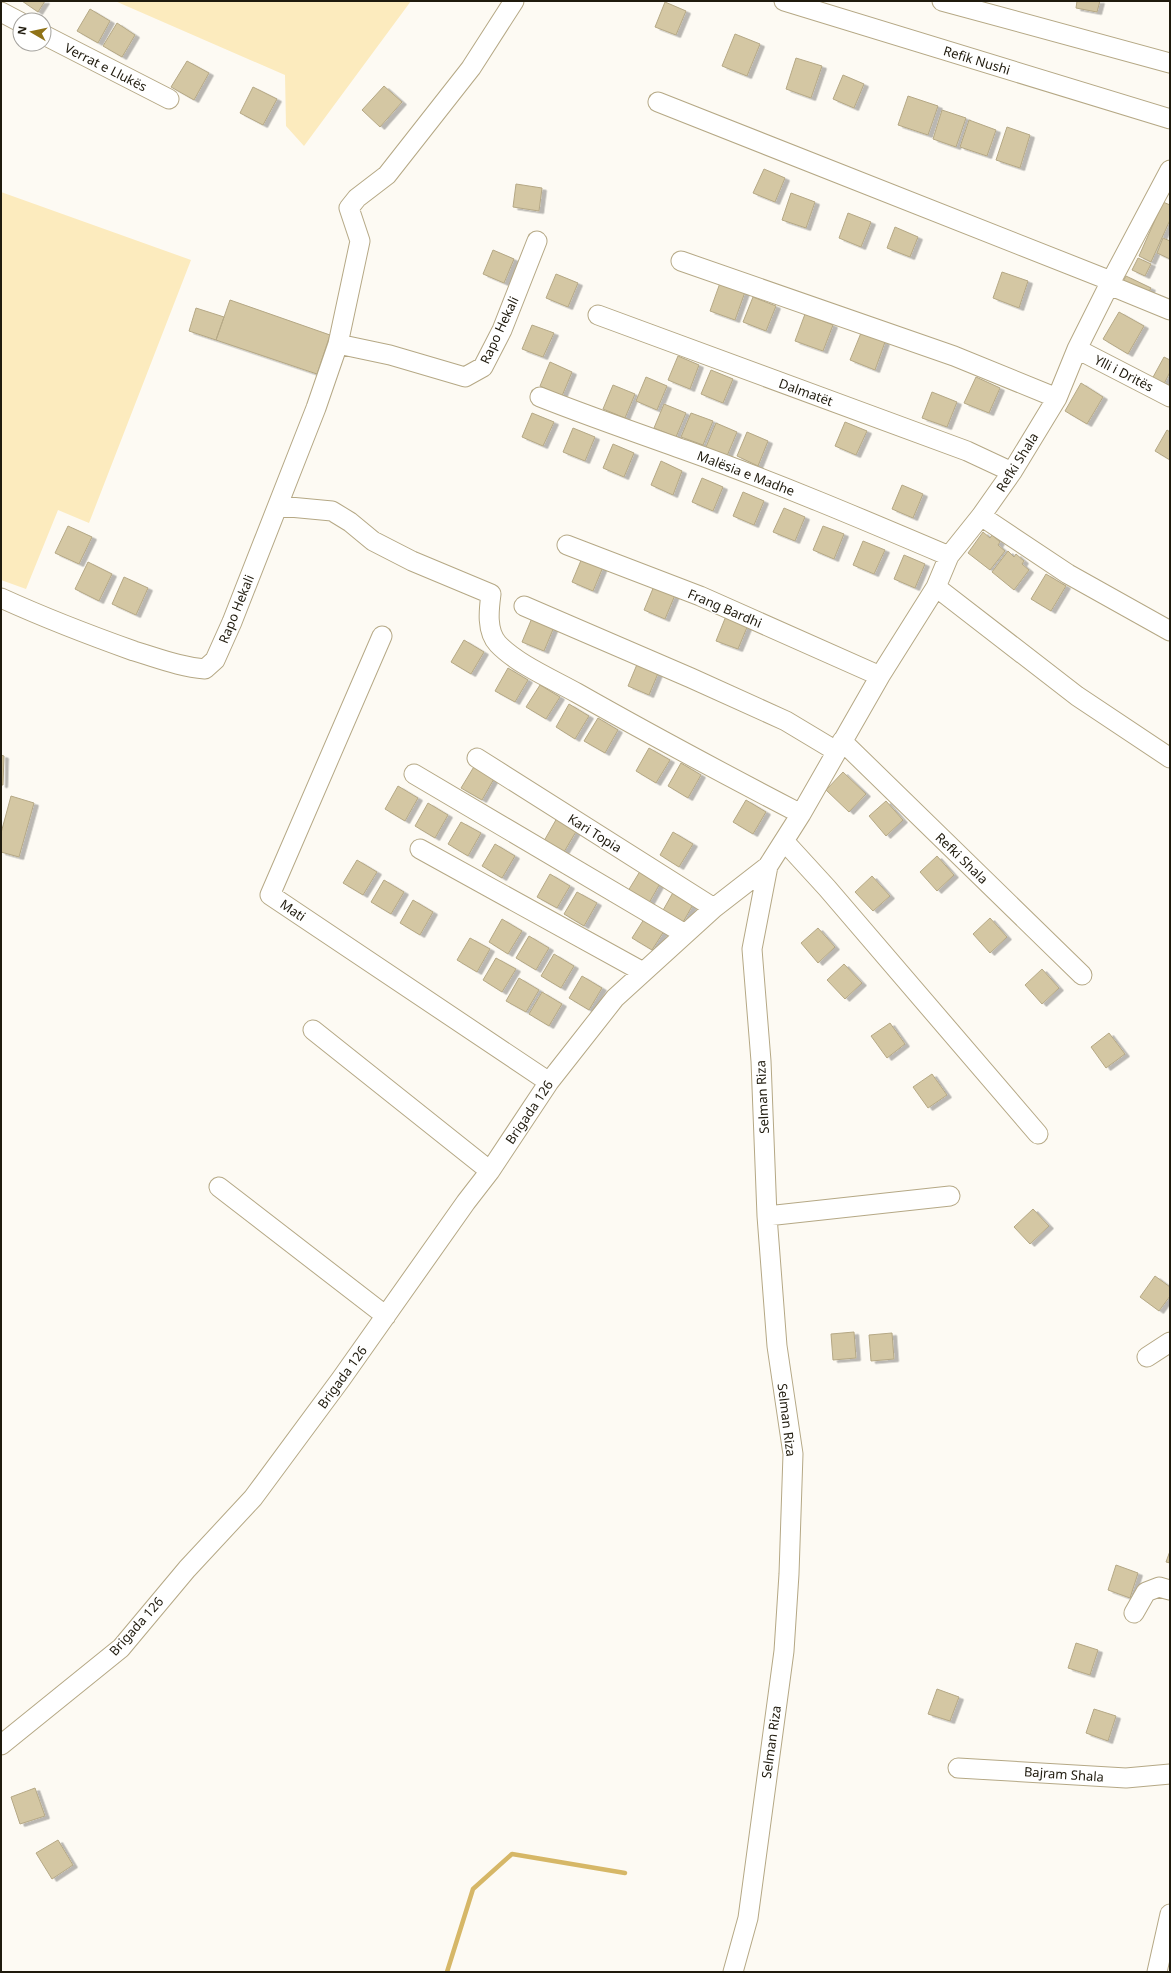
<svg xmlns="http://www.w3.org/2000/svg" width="1171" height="1973" font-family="'Noto Sans',sans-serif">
<defs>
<filter id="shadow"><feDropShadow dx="4.5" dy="2.5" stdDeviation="0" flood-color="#0004"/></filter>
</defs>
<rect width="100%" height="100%" fill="#fdfaf3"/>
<!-- green -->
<path fill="#fcebbe" d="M115,1H411L304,146L286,126L285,75Z
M1,192L191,260L89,523L58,510L26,589L1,580Z"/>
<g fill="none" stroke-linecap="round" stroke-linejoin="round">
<!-- stream -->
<path stroke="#d6b767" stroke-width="4.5" d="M447,1972L473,1889L512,1854L625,1873"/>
</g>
<!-- building -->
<path fill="#d4c7a3" stroke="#b5a885" filter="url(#shadow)" d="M22,1H45L38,12Z
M1077,1H1100L1097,12L1076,8Z
M665,2L686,11L676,35L655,27Z
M90,9L110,21L98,43L77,31Z
M117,23L135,35L122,57L103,46Z
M735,34L760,44L747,76L722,66Z
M796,58L822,66L811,98L786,89Z
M187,61L209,73L194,100L171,87Z
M843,75L864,84L854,108L833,99Z
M384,86L402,102L380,127L362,110Z
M253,87L277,99L263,125L240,113Z
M908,96L938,106L928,135L898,125Z
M942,110L966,118L956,147L933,139Z
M969,120L996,130L987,156L960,147Z
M1007,127L1030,135L1020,168L996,160Z
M764,169L785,178L775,202L753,193Z
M516,184L542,188L539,211L513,207Z
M791,193L815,202L806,228L782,220Z
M1163,202L1170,205V220L1151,262L1139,256Z
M848,213L871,222L861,247L839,238Z
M895,227L918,237L910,257L887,248Z
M1163,238L1170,241V259L1157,253Z
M493,250L514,259L504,283L483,274Z
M1138,258L1151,264L1145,276L1132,270Z
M1002,272L1028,281L1019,308L993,298Z
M556,274L578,283L568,307L546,298Z
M1126,276L1151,288L1145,299L1120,287Z
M720,283L745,292L735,320L710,311Z
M753,297L776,306L766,331L743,322Z
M230,300L330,335L317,374L216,340Z
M196,308L224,317L216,340L189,331Z
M1119,312L1144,326L1128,354L1103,339Z
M805,314L833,325L823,351L795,341Z
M532,325L554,333L543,357L522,349Z
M861,333L885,342L875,370L850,360Z
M678,356L699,365L690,389L668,380Z
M1164,357L1170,360V372L1164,384L1152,379Z
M550,362L572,372L562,396L540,386Z
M711,370L733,379L723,403L701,394Z
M646,377L667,386L657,410L636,401Z
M976,377L1000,388L989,413L964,403Z
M1081,383L1103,397L1087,424L1065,411Z
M613,385L635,394L625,418L603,409Z
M932,392L957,402L947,427L922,418Z
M664,404L686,413L676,437L654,428Z
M532,413L554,422L543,446L522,437Z
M691,413L713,421L703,445L681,437Z
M845,422L867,431L856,455L835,446Z
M716,423L737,432L727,456L706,447Z
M573,428L595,437L585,461L563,452Z
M1167,430L1170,432V460L1155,451Z
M747,432L768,441L758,466L737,456Z
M613,444L634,453L624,477L603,468Z
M661,461L682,471L673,495L651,485Z
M702,478L723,487L713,511L692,502Z
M902,485L923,494L913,518L892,509Z
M743,492L764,501L754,525L733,516Z
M784,508L805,517L795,541L773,532Z
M68,526L92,537L79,564L55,553Z
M823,526L844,534L834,559L813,550Z
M983,532L990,538L992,535L1000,542L998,545L1005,551L990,570L968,553Z
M863,541L885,550L874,574L853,565Z
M1008,551L1014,557L1016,554L1024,561L1022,564L1029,570L1014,590L992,572Z
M904,555L925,564L915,588L894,579Z
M582,558L603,567L593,591L572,582Z
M88,562L112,574L99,601L75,589Z
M1046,574L1066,586L1051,611L1031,599Z
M124,577L148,588L136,615L112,604Z
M654,586L675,595L665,619L644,610Z
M726,616L748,625L738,649L716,641Z
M532,618L554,627L544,651L522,642Z
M464,640L484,652L471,674L451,662Z
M638,662L659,671L649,695L628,686Z
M508,668L528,680L515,702L495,691Z
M540,685L560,697L546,719L526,707Z
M569,704L589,716L575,739L556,727Z
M598,718L618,730L605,753L584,741Z
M649,748L670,760L656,783L636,771Z
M1,755L4,756L3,785H1Z
M681,763L701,775L688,798L668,786Z
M475,765L495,777L482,800L461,788Z
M843,772L866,794L849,812L826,790Z
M398,786L418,798L405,821L385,809Z
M11,796L34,803L19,857L1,852V833Z
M746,800L766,812L753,834L733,822Z
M886,801L903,820L886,836L869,816Z
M428,803L448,815L435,838L415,826Z
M557,818L577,830L564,852L544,841Z
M461,822L481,833L468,856L448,844Z
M673,832L693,844L679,867L660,855Z
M495,844L515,856L502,878L482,866Z
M937,856L954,875L937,891L920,872Z
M357,860L377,872L363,895L343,883Z
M642,868L662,880L649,903L628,891Z
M550,874L570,886L557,908L537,897Z
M872,876L890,896L873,911L855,892Z
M384,880L404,892L391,914L371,902Z
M675,889L695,901L682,924L662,912Z
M577,892L597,903L584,926L564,914Z
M413,900L433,912L420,935L400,923Z
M646,916L666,928L652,950L632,938Z
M990,918L1007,937L990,953L973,934Z
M502,919L522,931L508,954L489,942Z
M818,928L835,947L818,963L801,943Z
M529,936L549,948L536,970L516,958Z
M470,938L490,949L477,972L457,960Z
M554,954L574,966L561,988L541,976Z
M496,958L516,969L502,992L483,980Z
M844,964L862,983L845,999L827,980Z
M1042,969L1059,988L1042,1004L1025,985Z
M582,976L602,988L589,1010L569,998Z
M519,978L539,990L526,1012L506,1001Z
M542,992L562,1004L549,1026L529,1014Z
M890,1023L905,1044L887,1058L871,1036Z
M1109,1033L1125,1054L1106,1068L1091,1047Z
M932,1074L947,1095L928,1108L913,1087Z
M1033,1209L1049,1226L1030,1244L1014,1227Z
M1155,1276L1170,1287V1296L1159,1311L1140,1297Z
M854,1332L856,1358L833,1360L831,1334Z
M892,1333L894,1359L871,1361L869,1335Z
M1170,1551V1563L1166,1562Z
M1116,1565L1138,1573L1130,1598L1108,1590Z
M1076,1643L1098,1650L1090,1675L1068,1668Z
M937,1689L959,1697L950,1721L928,1714Z
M1094,1709L1116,1716L1108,1741L1086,1733Z
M35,1788L45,1816L20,1824L11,1797Z
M58,1840L73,1865L52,1879L36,1853Z"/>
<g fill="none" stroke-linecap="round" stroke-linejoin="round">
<!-- minor casing -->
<g stroke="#b5a885" stroke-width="21">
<path id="minor" d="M784,1L1170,119
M942,1L1170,63
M1,12L20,22
M44,35L169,99
M658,102L1111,281
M681,261L954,356L1057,398
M1109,285L1170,310
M598,315L967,451L1012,472
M338,344L360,241L349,208L357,198L387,175L471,68L514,1
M1077,349L1170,397
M540,397C588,416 637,433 685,450C775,482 862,519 949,556
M279,506L332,511L350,522L373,541L412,561L491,594C489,609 486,631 498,644C517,664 552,679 577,693C651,735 726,775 801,814
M981,516L1068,574L1170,631
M567,545L700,596L880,676
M936,587L1077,696L1170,758
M1,598C45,618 89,635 134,651C158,658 180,667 205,669L215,660L232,622L316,408L338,344L390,355L465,377L483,367L502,330L537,241
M524,606L691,678L786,721L836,751
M382,636L270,895L549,1082
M842,741L1082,975
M477,758L714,908
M414,774L685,934
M784,841L827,888L1038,1134
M420,849L643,972
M313,1030L490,1171
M219,1187L386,1316
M767,1216L950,1196
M1147,1357L1170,1342
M1134,1613L1146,1592L1159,1587L1170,1590
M1,1745L121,1648L187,1569L253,1498L341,1379L466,1202L490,1171L549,1082L615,998L714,908L768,866L801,814L880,676L936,587L949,556L981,516L1012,472L1057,398L1077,349L1109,285L1170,170
M958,1768L1126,1778L1170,1774
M733,1972L748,1918L784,1651L789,1574L793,1454L777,1346L767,1216L761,1061L752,949L768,866
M1157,1972L1170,1914"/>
</g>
<!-- minor -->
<use href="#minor" stroke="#fff" stroke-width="19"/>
</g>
<g text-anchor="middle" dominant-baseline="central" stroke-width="3" stroke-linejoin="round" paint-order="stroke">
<!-- street labels -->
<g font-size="13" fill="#1f1a0d" stroke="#fff">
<text transform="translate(977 60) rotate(17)">Refik Nushi</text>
<text transform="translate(106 67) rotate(27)">Verrat e Llukës</text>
<text transform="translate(499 330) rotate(-65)">Rapo Hekali</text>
<text transform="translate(1124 373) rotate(27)">Ylli i Dritës</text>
<text transform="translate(806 392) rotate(20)">Dalmatët</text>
<text transform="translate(1017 462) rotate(-58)">Refki Shala</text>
<text transform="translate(746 473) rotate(21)">Malësia e Madhe</text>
<text transform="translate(725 608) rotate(23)">Frang Bardhi</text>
<text transform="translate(236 609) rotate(-68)">Rapo Hekali</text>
<text transform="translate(595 833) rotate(32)">Kari Topia</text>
<text transform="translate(962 858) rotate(44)">Refki Shala</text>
<text transform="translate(293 910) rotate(34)">Mati</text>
<text transform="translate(762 1097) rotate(-93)">Selman Riza</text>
<text transform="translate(529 1112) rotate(-56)">Brigada 126</text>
<text transform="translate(342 1377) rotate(-54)">Brigada 126</text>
<text transform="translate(787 1420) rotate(83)">Selman Riza</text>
<text transform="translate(136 1626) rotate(-48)">Brigada 126</text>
<text transform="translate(771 1742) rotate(-82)">Selman Riza</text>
<text transform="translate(1064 1774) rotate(4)">Bajram Shala</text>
</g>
</g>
<!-- border -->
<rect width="1171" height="1973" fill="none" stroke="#1f1a0d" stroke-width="4"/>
<!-- north arrow -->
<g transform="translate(32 32) rotate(279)"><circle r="19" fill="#ffffff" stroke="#a5a39e"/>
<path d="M0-3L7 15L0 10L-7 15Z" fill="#907318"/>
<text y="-6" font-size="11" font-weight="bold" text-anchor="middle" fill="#1f1a0d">N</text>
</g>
</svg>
